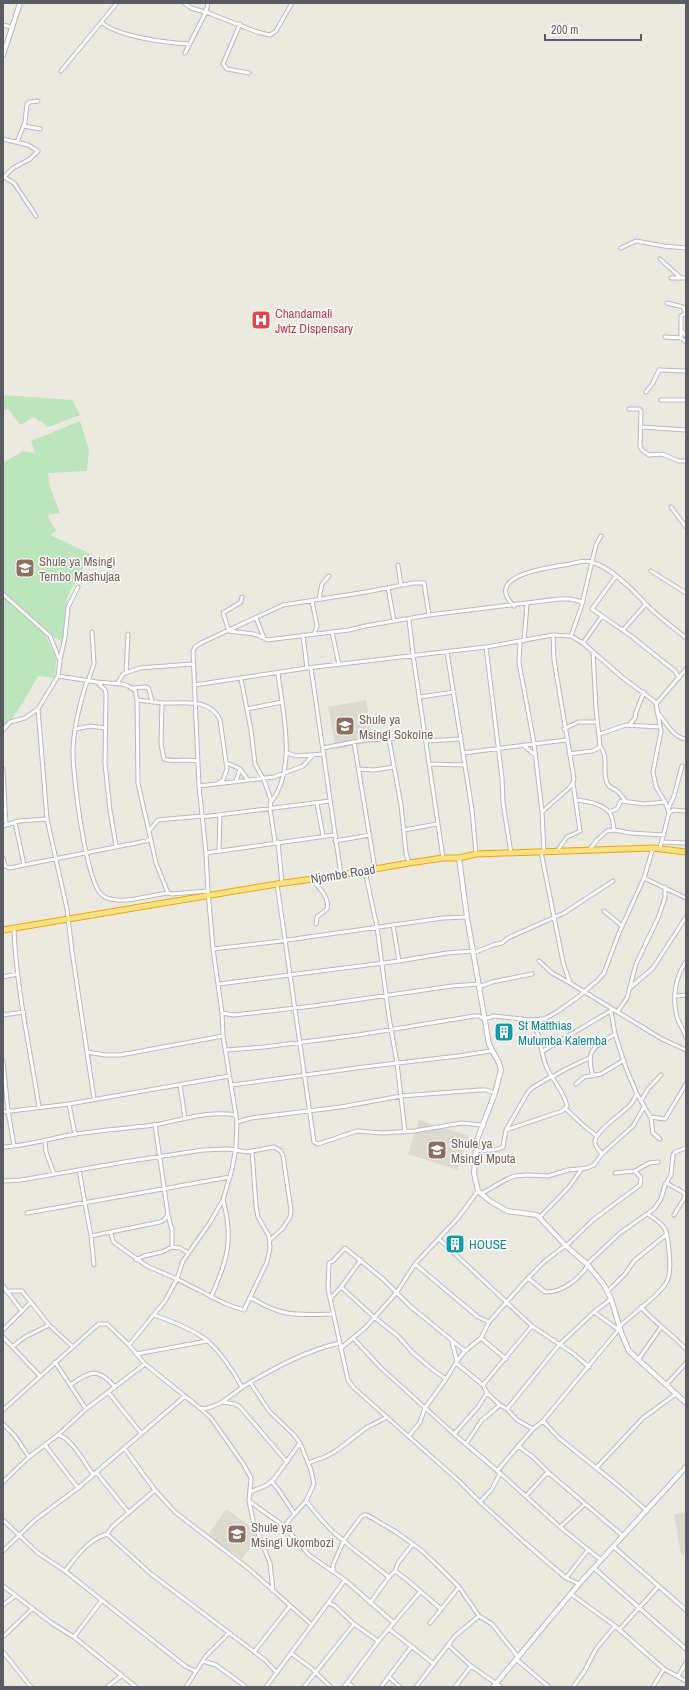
<svg xmlns="http://www.w3.org/2000/svg" width="689" height="1690" font-family="'Archivo Narrow',sans-serif">
<rect width="100%" height="100%" fill="#eceae0"/>
<!-- education -->
<path fill="#dcd9ce" d="M366,700L373,742L336,749L328,707Z
M419,1120L469,1136L458,1170L408,1154Z
M226,1509L260,1533L242,1559L208,1535Z
M686,1512V1554L681,1555L674,1514Z"/>
<!-- green -->
<path fill="#bce4bd" d="M3,395L72,400L80,415L48,427L34,417L20,425L8,409L3,411Z
M80,421L89,449L87,471L48,473L50,487L60,513L47,515L56,531L50,535L91,554L67,597L63,642L44,632L56,658L55,678L38,676L22,704L3,731V463L23,451L35,453L31,441Z"/>
<g fill="none" stroke-linecap="round" stroke-linejoin="round">
<!-- street casing -->
<g stroke="#b6b8bd" stroke-width="5">
<path id="street" d="M184,3L191,8L205,12
M206,12L257,32L270,35L276,31L292,3
M101,22C118,37 168,43 190,44
M240,24L223,64L227,69L249,73
M3,25L11,27
M185,53L206,12L208,3
M61,71L117,3
M24,126L40,129
M3,139L28,145L38,151L30,159L13,168L3,178
M17,142L25,122L27,104L30,102L38,101
M4,177L14,183L36,216
M621,248L636,241L664,246L686,248
M660,259L681,278
M671,278H686
M667,303L683,307L686,312
M686,313L681,316V338L686,342
M682,331L686,336
M665,337L681,338
M646,392L653,383L659,370L686,371
M661,400H686
M629,409H639L641,411L640,446L642,450L649,455L662,454L679,461H686
M641,427L686,430
M671,507L686,527
M398,565L401,585
M651,571L686,593
M616,576L592,609L631,636L675,671L679,678
M388,588L394,621
M3,594L50,636L60,661L58,676L38,709L47,819L67,909L72,951L94,1099
M242,597L241,602L223,613L229,631L254,634L264,638
M319,599L322,584L329,576
M312,601L317,626L314,634
M514,606C483,576 546,568 564,565C573,564 583,559 591,562C611,567 633,590 646,604C658,617 673,627 686,638
M256,618L264,638L267,640L349,630L365,626L429,615L559,599H570L583,602
M409,619L413,655L443,858
M623,630L646,604
M332,632L339,665
M303,635L307,668
M571,636L581,608L596,545L601,536
M524,641L527,604
M520,642L519,663L534,743L542,812L544,852
M583,643L602,616
M486,647L502,778L503,803L511,853
M447,652L472,810L476,854
M60,660L65,637L68,607L78,587
M311,668L341,875
M126,673L128,634
M58,676L97,682L122,684L128,686L135,690L137,700L138,783L156,863L168,893L172,894L208,891
M241,679L251,730L255,764L264,780L271,800L270,809L275,842
M87,681C80,703 74,726 73,749C72,772 86,885 103,896C119,906 150,895 168,893
M88,681L94,664L92,632
M97,682L105,690L106,694L105,764L110,810L116,846
M117,684L123,674L140,668L192,664
M194,685L307,668L486,647L553,635L571,636L583,643L623,678L654,701L656,704L661,731L653,772L656,787L665,802L669,813L660,848
M133,688L147,687L149,689L152,702
M420,697L454,692
M137,700C146,701 154,702 163,703C182,704 210,697 220,720L227,769L223,780L217,784
M162,703L161,744L164,759C170,762 188,759 197,761
M656,704L686,669
M247,709L282,702
M659,714C666,723 674,738 686,739
M629,725L635,718L636,712L644,692
M76,729L90,726L105,728
M564,729L578,722H597
M3,730L10,722L25,718L38,709
M600,734L626,725L660,727
M389,739L401,805L406,853L409,863
M426,741L461,739
M354,742L375,869
M523,745L535,755
M600,746C609,757 602,771 607,783C609,788 613,788 616,790C620,793 622,797 625,800
M323,748L364,740L389,739L425,734
M287,753L296,756L324,754
M463,753L566,740
M569,754L592,751L599,748L600,746L596,709L593,653
M227,763L240,769L248,780
M430,764L464,765
M3,769L6,825
M359,769L374,770L394,767
M236,781L240,769
M199,786L274,777L303,766L313,755
M576,800C587,801 601,803 609,812C613,816 613,824 614,830
M271,802C297,769 283,712 278,674
M317,803L323,836
M668,809L674,796L682,766
M542,812L569,788L573,783L574,779L554,660L553,635
M609,812L617,809L621,801L645,804L665,802
M669,813L673,810L686,811
M202,817L330,801
M15,822L24,865
M3,826L19,821L47,819
M404,830L437,824
M149,831L158,820L202,816
M335,841L370,835
M278,842L282,883
M662,842L686,843
M590,849L597,840L607,831L614,830L631,833L664,835
M219,851L220,815
M557,851L567,837L580,831L573,783
M541,852L563,962L570,983L662,1039L686,1050
M206,853L334,835
M3,858L5,866L9,868L151,840
M365,871L377,927L389,1017L397,1063L405,1132
M644,878L686,898
M311,879C319,887 330,898 327,909L317,917L316,924
M277,884L314,1142L318,1144L357,1131L382,1133L414,1131L462,1123L481,1125
M604,911L622,926
M393,925L399,961
M14,928C16,988 30,1048 39,1107
M213,949L273,942L443,918L467,917
M473,953L493,945L502,943L508,938L564,913L613,881
M539,961L552,973L570,983
M686,962C675,977 672,999 677,1017C679,1024 684,1030 686,1037
M3,977L18,974
M219,984L399,961L447,953L473,951
M479,987L492,982L532,974
M630,988L653,968L686,917
M675,996L686,995
M611,1011L615,1034L626,1068L637,1094L651,1118L653,1133L660,1139
M618,1011L627,998L636,964L658,918L665,898V887
M222,1013L234,1015L313,1006L452,986L479,984
M3,1015L24,1012
M226,1050L264,1047L358,1035L474,1016H479L484,1019L494,1016L531,1020L544,1019L557,1012L578,997L598,980L604,973L619,933L644,878L653,848
M543,1051L612,1010
M87,1052L105,1055H120L223,1036
M3,1061L8,1111L14,1146
M593,1076C585,1048 594,1048 615,1034
M552,1077L566,1069L589,1058
M576,1084L584,1077L601,1074L624,1060
M180,1085L185,1118
M232,1085L364,1067L458,1056L491,1051
M641,1101L648,1089L661,1075
M69,1104L75,1135
M565,1108L584,1126L597,1136
M3,1112L69,1104L229,1076
M650,1117L665,1119L686,1084
M237,1122L251,1118L341,1107L401,1096L479,1090H486L495,1093
M155,1124L168,1215L172,1230V1247
M506,1130L562,1111L567,1106C564,1092 554,1082 548,1070C539,1053 543,1038 531,1020
M45,1141L46,1152L54,1174
M3,1147C28,1146 51,1138 75,1134C102,1130 128,1128 155,1125C181,1120 209,1110 236,1115
M475,1151C484,1149 496,1152 503,1147L506,1130L528,1092L532,1088L552,1076
M602,1154C600,1151 594,1146 595,1141C596,1131 621,1114 628,1107C632,1104 634,1099 637,1094
M79,1170L91,1236L94,1265
M615,1173L635,1171L649,1163L658,1162
M3,1181L21,1180L124,1162L203,1150L229,1149L247,1152L274,1147L281,1151L283,1156L291,1210L290,1217L283,1228L270,1240
M666,1183L681,1191L685,1194V1197L674,1215
M481,1194L507,1179L515,1176L527,1175L548,1176L568,1170L587,1168L594,1165L602,1154L633,1126L644,1107
M27,1213L230,1177
M540,1217L569,1187L581,1170
M111,1233L113,1241L116,1244L147,1266L177,1279L226,1304L244,1310L267,1262L270,1248L269,1236L258,1217L256,1206L252,1151
M91,1236L160,1222L164,1220L168,1215
M439,1239L532,1326L574,1354L589,1367
M566,1246L593,1220L640,1185L641,1178L635,1171
M136,1260L144,1256L162,1252L172,1247L180,1248L188,1253
M415,1264L478,1317L489,1322
M587,1264L620,1233L654,1209L661,1199L665,1185L671,1175L673,1155L675,1152L686,1148
M528,1278L545,1292C562,1293 579,1279 588,1265
M3,1286L22,1311
M341,1287L374,1317L398,1336L412,1352L433,1370L446,1379
M6,1291H22L49,1325L72,1346
M608,1291L625,1274L634,1261L667,1234
M211,1297C227,1261 234,1240 223,1200
M250,1297C281,1317 297,1315 333,1314
M330,1299L341,1287L361,1260
M641,1307C655,1323 672,1334 686,1349
M594,1312L619,1330
M154,1315C171,1321 195,1330 209,1342C223,1355 233,1371 242,1387
M620,1326C631,1315 664,1292 668,1279C671,1270 670,1260 669,1251C667,1228 667,1227 648,1214
M3,1330L30,1303
M3,1337L40,1376
M481,1338L506,1359
M354,1339L381,1368L454,1434L500,1473L560,1527L601,1560
M452,1342L457,1361
M129,1345L165,1301L177,1279L183,1261L209,1224L223,1200L232,1169L236,1147L237,1122L223,1036L222,1013L213,949L208,891L206,853L199,786L193,652L195,647L201,643L283,605L366,592L413,583H424L429,615
M12,1347L25,1337L49,1325
M340,1349L366,1327L397,1292L415,1264L458,1218L478,1191
M465,1351L410,1306L383,1279L345,1248L333,1261L329,1263L328,1289L348,1380L354,1388L459,1481L480,1502L523,1541L566,1578L579,1584
M136,1354L207,1341
M638,1360L661,1327
M55,1362L86,1409
M456,1363L483,1385L487,1393L500,1405L507,1409L517,1420L533,1429
M250,1382L269,1411L294,1435L300,1443L311,1470L314,1484L306,1501L320,1518L332,1531L352,1548L389,1577L395,1571L398,1563L412,1545
M70,1385C90,1372 97,1366 115,1387
M483,1385L532,1326
M666,1385L686,1363
M108,1392L141,1433
M223,1402L235,1404L240,1407L287,1462
M201,1409C224,1406 230,1394 249,1383C278,1366 306,1351 339,1343
M507,1409L559,1345L594,1312L611,1299
M3,1410L94,1328L99,1324H107L129,1345L145,1364L201,1409L211,1418L244,1465L251,1478L249,1501L253,1520L270,1563L273,1591
M543,1421L559,1438L620,1487L647,1511
M3,1424L15,1436L29,1457
M454,1434L478,1407L487,1393
M58,1435L86,1409L145,1364
M409,1436L420,1422L425,1408L446,1379L457,1361L465,1351L481,1338L489,1322L528,1278L545,1261L566,1245
M466,1444L481,1421L500,1405
M45,1445L78,1488
M518,1446L533,1457L549,1473
M124,1448L155,1490L175,1512L249,1569L312,1625
M308,1463L325,1457L336,1451L366,1428L387,1417
M597,1467L643,1418L676,1394
M497,1471L533,1429L543,1421L620,1328
M96,1472L129,1513
M3,1482L29,1457L58,1435C71,1437 85,1464 93,1474
M272,1482L278,1489L294,1513
M250,1492L267,1485L274,1479L300,1443
M526,1496L546,1474H550L623,1536
M249,1501L284,1526L309,1555L345,1580L394,1623
M480,1502L492,1489L500,1473
M3,1520L38,1553L65,1571L185,1666L195,1671
M284,1526L306,1501
M560,1527L585,1504
M107,1534L112,1527L155,1490
M614,1547L686,1610
M3,1551L35,1520L78,1488L185,1396
M594,1568L686,1649
M65,1571C76,1557 89,1539 107,1534L151,1574L265,1660L277,1673
M333,1571V1565L344,1540L361,1517L364,1515H367L396,1532L421,1550L438,1566L459,1587L479,1616L492,1624L518,1657
M395,1571L406,1579L441,1609
M566,1578L588,1550
M3,1586L53,1624L74,1637L136,1687
M571,1594L615,1626L664,1669L686,1681
M329,1603L335,1606L354,1624L378,1641
M370,1603L389,1577
M3,1605L15,1596
M430,1623L459,1587
M389,1629L434,1664
M619,1630L658,1587
M3,1637L32,1609
M74,1637L102,1600
M448,1645L471,1666L501,1687
M3,1652L31,1687
M254,1652L290,1606
M292,1654L311,1668L331,1687
M516,1659L549,1687
M203,1661L216,1665L246,1687
M678,1676L686,1663
M389,1677L400,1687
M348,1683L353,1687
M107,1687L121,1676
M186,1687L206,1656L229,1633
M266,1687L345,1580
M304,1687L354,1624
M344,1687L380,1639L420,1592
M381,1687L411,1647
M416,1687L455,1636L479,1616
M455,1687L471,1666
M573,1687L584,1672L596,1649L615,1626
M653,1687L664,1669"/>
</g>
<!-- secondary casing -->
<g stroke="#b6b9bf" stroke-width="6">
<path id="secondary" d="M3,55L20,3
M459,858L467,917L489,1044L499,1063L501,1070L495,1093L477,1140L474,1173L478,1191L490,1201L507,1211L537,1215L566,1246L587,1264L604,1285L611,1299L622,1335L629,1351L686,1403
M493,1687L579,1584L686,1467"/>
</g>
<!-- highway casing -->
<g stroke="#eba701" stroke-width="7">
<path id="highway" d="M3,930L277,884L341,875L409,863L443,858H459L476,854L653,848L686,852"/>
</g>
<!-- street -->
<use href="#street" stroke="#fff" stroke-width="3"/>
<!-- secondary -->
<use href="#secondary" stroke="#fff" stroke-width="4"/>
<!-- highway -->
<use href="#highway" stroke="#fce187" stroke-width="5"/>
</g>
<!-- icons -->
<defs>
<g id="hospital-square" transform="scale(1)"><rect x="-9" y="-9" width="18" height="18" rx="4" fill="#e0444e" stroke="#fff"/><path d="M-5-5h3v3.5h4V-5h3V5h-3V1.5h-4V5h-3Z" fill="#fff"/></g>
<g id="school-square" transform="scale(1)"><rect x="-9" y="-9" width="18" height="18" rx="4" fill="#8d6e63" stroke="#fff"/><path d="M0-5L7-2L0 1L-7-2ZM-4 1L0 2.5L4 1V4Q0 6-4 4Z" fill="#fff"/></g>
<g id="building-square" transform="scale(1)"><rect x="-9" y="-9" width="18" height="18" rx="4" fill="#0f9aa8" stroke="#fff"/><path d="M-4-6H4V6H1V3H-1V6H-4ZM-2.5-4.3h1.7v1.8h-1.7ZM.8-4.3h1.7v1.8H.8ZM-2.5-1h1.7V.8h-1.7ZM.8-1h1.7V.8H.8Z" fill="#fff"/></g>
</defs>
<g fill-rule="evenodd">
<use href="#hospital-square" x="261" y="320"/>
<use href="#school-square" x="25" y="568"/>
<use href="#school-square" x="345" y="726"/>
<use href="#building-square" x="504" y="1032"/>
<use href="#school-square" x="437" y="1150"/>
<use href="#building-square" x="455" y="1244"/>
<use href="#school-square" x="237" y="1534"/>
</g>
<g text-anchor="middle" dominant-baseline="central" stroke-width="3" stroke-linejoin="round" paint-order="stroke">
<!-- health labels -->
<g font-size="13" fill="#be3a42" stroke="#fff" text-anchor="start">
<text x="275" y="313">Chandamali<tspan x="275" dy="15">Jwtz Dispensary</tspan></text>
</g>
<!-- education labels -->
<g font-size="13" fill="#785e54" stroke="#fff" text-anchor="start">
<text x="39" y="561">Shule ya Msingi<tspan x="39" dy="15">Tembo Mashujaa</tspan></text>
<text x="359" y="719">Shule ya<tspan x="359" dy="15">Msingi Sokoine</tspan></text>
<text x="451" y="1143">Shule ya<tspan x="451" dy="15">Msingi Mputa</tspan></text>
<text x="251" y="1527">Shule ya<tspan x="251" dy="15">Msingi Ukombozi</tspan></text>
</g>
<!-- street labels -->
<g font-size="13" fill="#595c61" stroke="#fff">
<text transform="translate(343 874) rotate(-9)">Njombe Road</text>
</g>
<!-- culture labels -->
<g font-size="13" fill="#0d838f" stroke="#fff" text-anchor="start">
<text x="518" y="1025">St Matthias<tspan x="518" dy="15">Mulumba Kalemba</tspan></text>
<text x="469" y="1244">HOUSE</text>
</g>
</g>
<!-- border -->
<rect width="689" height="1690" fill="none" stroke="#595c61" stroke-width="8"/>
<!-- scale -->
<path d="M545 34v6h96v-6" fill="none" stroke="#595c61" stroke-width="2"/>
<text x="551" y="34" font-size="12" fill="#595c61" stroke="#ffffff" stroke-width="3" paint-order="stroke">200 m</text>
</svg>
